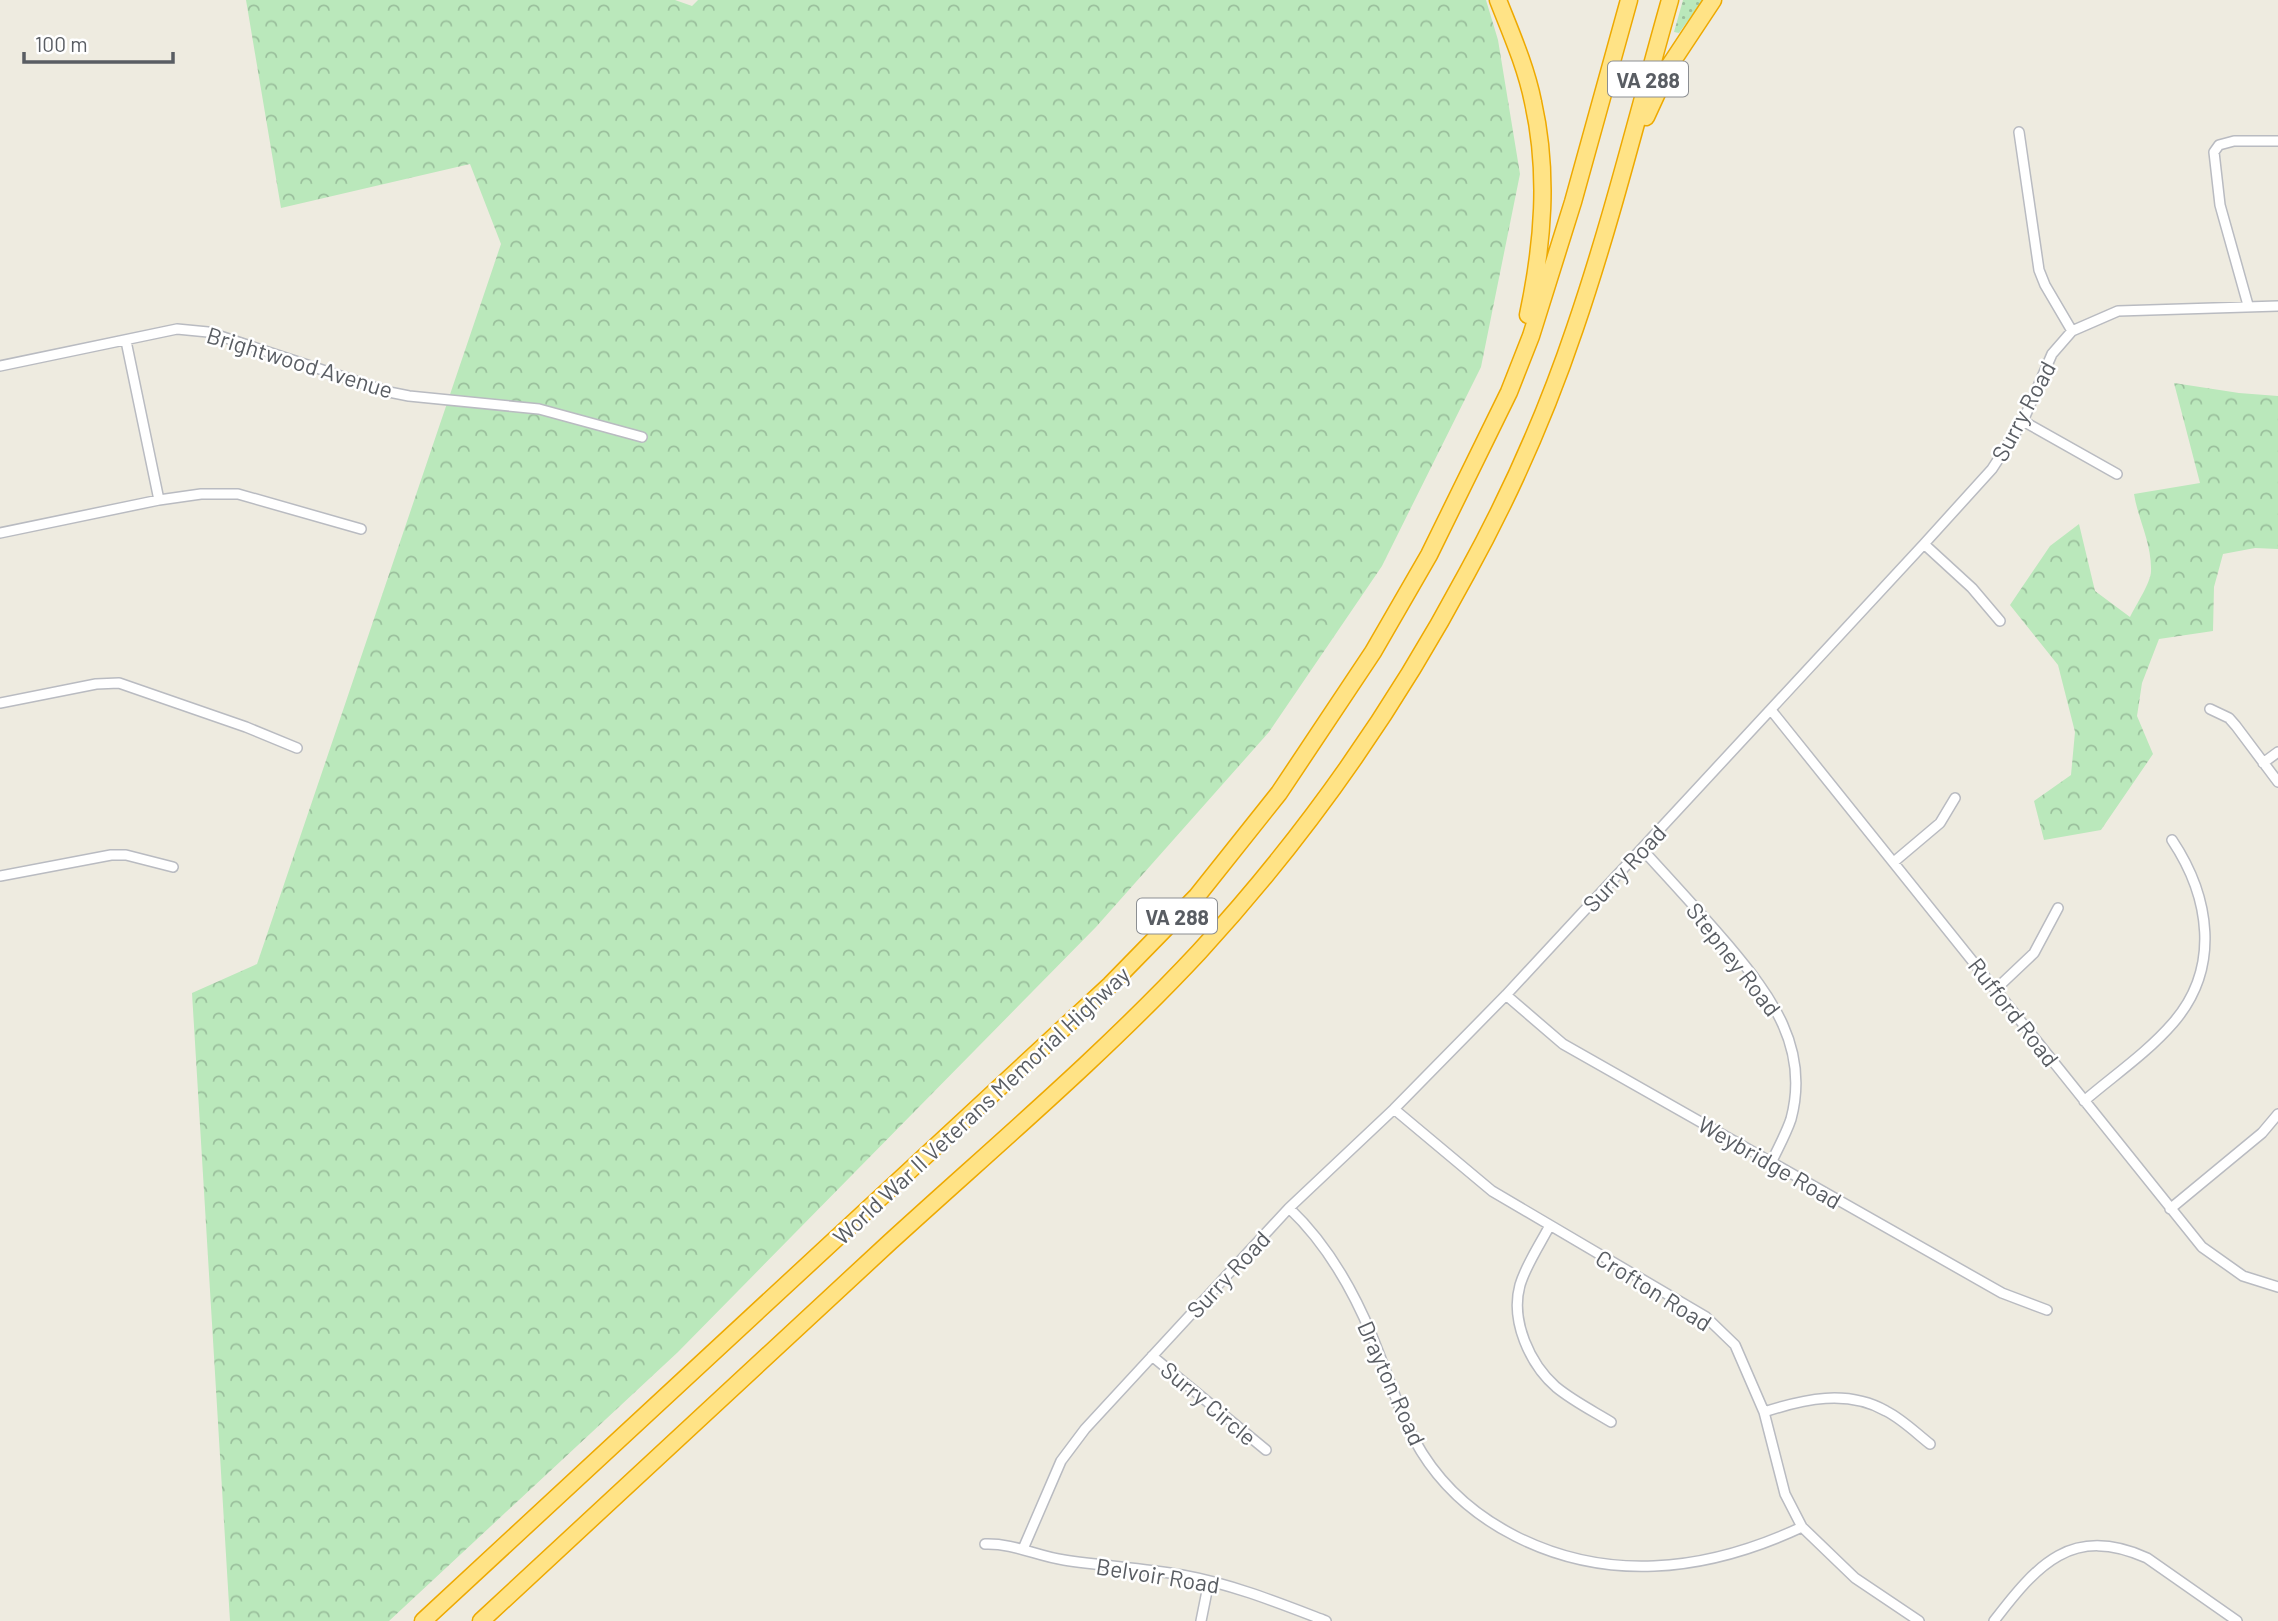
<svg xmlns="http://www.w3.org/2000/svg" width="2278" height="1621" font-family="Barlow,sans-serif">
<defs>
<pattern id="grass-dots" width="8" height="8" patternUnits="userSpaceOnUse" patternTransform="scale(1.75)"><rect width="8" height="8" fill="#bae8bb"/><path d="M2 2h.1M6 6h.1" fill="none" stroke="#9abf9c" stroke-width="1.8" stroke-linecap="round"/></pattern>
<pattern id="forest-crowns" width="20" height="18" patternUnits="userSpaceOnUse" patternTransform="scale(1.75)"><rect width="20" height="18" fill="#bae8bb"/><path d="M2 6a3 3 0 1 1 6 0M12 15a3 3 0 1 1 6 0" fill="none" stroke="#9abf9c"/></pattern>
</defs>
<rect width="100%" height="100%" fill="#eeebe0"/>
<!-- grass -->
<path fill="url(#grass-dots)" d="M1683,0H1703L1679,33L1674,32Z"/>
<!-- forest -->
<path fill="url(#forest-crowns)" d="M246,0H675L692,6L698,0H1486L1498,40L1520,174L1481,367L1382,566L1269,732L1096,927L678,1352L389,1621H230L192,993L257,964L501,244L470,164L281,208Z
M2174,383L2239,393L2278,396V549L2255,548L2223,554L2214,587L2213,631L2159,639L2142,683L2137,716L2153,754L2101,830L2044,840L2034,801L2071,775L2075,732L2058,665L2010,605L2050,546L2079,524L2095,591L2130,617C2136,605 2151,582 2151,571C2152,544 2138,519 2134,494L2200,483Z"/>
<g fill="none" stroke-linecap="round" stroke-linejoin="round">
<!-- minor casing -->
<g stroke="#b9bbc1" stroke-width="12">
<path id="minor" d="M2019,132L2039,270L2045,285L2072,331
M2248,305L2220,205L2214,152L2219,145L2234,141H2278
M126,341L159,500
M0,366L177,329L208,332L389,392L409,396L539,409L642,437
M2023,421L2117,474
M0,533L159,500L201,494H238L361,529
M1924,544L1972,588L2000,621
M0,703L96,684L119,683L246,727L297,748
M2210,709L2229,718L2236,726L2278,782
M1771,710L2202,1247L2243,1276L2278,1287
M2263,763L2278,752
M1642,849C1671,881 1700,912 1728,945C1771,996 1810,1048 1791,1119C1786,1134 1778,1148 1771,1163
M1895,861L1940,823L1955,798
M0,876L111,855H126L173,867
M1996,989L2034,953L2058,908
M1506,995L1563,1044L2002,1293L2047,1310
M2084,1101C2113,1076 2147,1053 2173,1023C2221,968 2210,897 2172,840
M1394,1109L1492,1191L1706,1317L1735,1345L1764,1412L1785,1494L1802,1527L1855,1578L1919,1621
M1289,1208C1326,1243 1353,1290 1372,1336C1386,1370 1397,1406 1414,1439C1460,1525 1559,1570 1654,1566C1704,1564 1757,1548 1802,1527
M2170,1209L2262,1133L2278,1114
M1549,1227C1539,1246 1526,1265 1520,1285C1510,1321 1530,1364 1556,1387C1573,1401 1593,1411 1611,1422
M1152,1356L1266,1450
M1764,1412C1804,1399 1847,1389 1886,1411C1902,1419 1916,1433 1930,1444
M985,1544C1013,1543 1037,1556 1064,1560C1103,1566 1143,1568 1182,1575C1232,1584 1279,1603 1326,1621
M1023,1549L1061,1461L1085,1429L1289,1208L1394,1109L1506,995L1924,544L1992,469L2023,421L2052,354L2072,331L2118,311L2278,306
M1201,1621L1209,1581
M1994,1621C2037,1565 2072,1524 2147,1558L2237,1621"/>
</g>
<!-- motorway casing -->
<g stroke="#eea900" stroke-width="19">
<path id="motorway" d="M1498,0C1511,33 1526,67 1533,102C1549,173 1543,244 1528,315
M1646,117L1670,65L1713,0
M423,1621L1110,985L1197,896L1279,793L1373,652L1429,555L1509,392L1531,336L1573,202L1629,0
M481,1621C618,1495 754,1368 890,1242C994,1147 1103,1055 1199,952C1304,838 1394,710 1467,573C1510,495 1547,411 1575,328C1612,220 1639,109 1670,0"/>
</g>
<!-- minor -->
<use href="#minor" stroke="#fff" stroke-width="9"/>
<!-- motorway -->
<use href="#motorway" stroke="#ffe386" stroke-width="16"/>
</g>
<g text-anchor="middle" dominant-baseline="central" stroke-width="5" stroke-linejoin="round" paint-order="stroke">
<!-- shield labels -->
<g fill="#fff" stroke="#8b8e92" stroke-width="2">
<rect x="1608" y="61.5" width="80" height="35" rx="5"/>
<rect x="1137" y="898.5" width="80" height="35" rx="5"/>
</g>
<g font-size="21" font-weight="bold" fill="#595d63">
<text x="1648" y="79">VA 288</text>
<text x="1177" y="916">VA 288</text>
</g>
<!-- street labels -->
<g font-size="23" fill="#595d63" stroke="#fff">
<text transform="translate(300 362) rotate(17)">Brightwood Avenue</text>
<text transform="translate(2023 411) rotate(-62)">Surry Road</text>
<text transform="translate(1624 868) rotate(-47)">Surry Road</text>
<text transform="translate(1734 959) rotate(52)">Stepney Road</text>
<text transform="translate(2014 1012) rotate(52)">Rufford Road</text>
<text transform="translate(981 1105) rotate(-43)">World War II Veterans Memorial Highway</text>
<text transform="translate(1770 1162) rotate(30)">Weybridge Road</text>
<text transform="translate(1228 1274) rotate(-47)">Surry Road</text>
<text transform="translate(1654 1290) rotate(32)">Crofton Road</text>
<text transform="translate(1392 1383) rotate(66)">Drayton Road</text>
<text transform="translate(1209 1403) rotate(40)">Surry Circle</text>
<text transform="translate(1158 1575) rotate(9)">Belvoir Road</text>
</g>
</g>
<!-- scale -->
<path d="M24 52v10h149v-10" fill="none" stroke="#595d63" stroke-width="3.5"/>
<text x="35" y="52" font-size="21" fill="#595d63" stroke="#ffffff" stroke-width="5" paint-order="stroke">100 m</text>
</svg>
